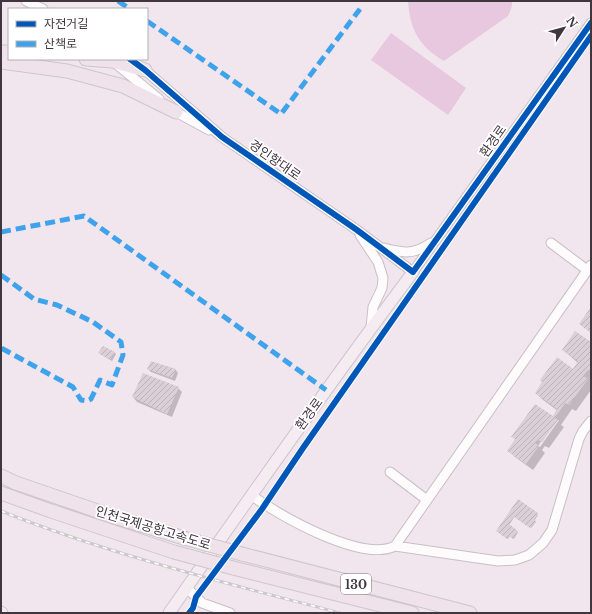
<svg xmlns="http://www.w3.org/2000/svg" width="592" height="614" font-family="'Libre Baskerville','Noto Sans KR',serif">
<defs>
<pattern id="building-hatch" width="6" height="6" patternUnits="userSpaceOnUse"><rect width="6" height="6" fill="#dacfd6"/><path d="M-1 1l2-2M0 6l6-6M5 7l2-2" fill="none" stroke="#bcb2b9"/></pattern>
</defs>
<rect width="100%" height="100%" fill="#f2e6ee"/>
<!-- park -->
<path fill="#e8c8de" d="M408,1H512C513,7 510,11 508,16L444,61C419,46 410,30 408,1Z
M391,33L466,88L448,115L371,60Z"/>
<!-- shadow -->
<path fill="#0003" fill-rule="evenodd" d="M591,344V390L576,411L572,409L561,425L564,427L549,448L545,446L542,450L545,453L533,470L515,457L508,450L553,418L558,411L543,400L536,393L573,370L578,363L563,350ZM556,420H559L540,447L538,446Z
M114,352L116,354L112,361L102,355Z
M148,369H175L178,373L175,381L151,372Z
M178,388L182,392L172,417L137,402L133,397Z
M518,500L538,515L534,521L536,522L531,528L515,516L509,525L518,532L514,539L510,536L508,539L497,531Z"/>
<!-- building -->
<path fill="url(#building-hatch)" d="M591,307V333L579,324Z
M575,331L591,342V372L588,370L583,376L588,379L569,405L565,403L555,418L558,420L542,442L538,440L535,443L539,446L526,464L507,451L515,439L511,437L535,404L553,416L557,409L535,393L542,382L540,380L557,357L573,369L578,361L562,350Z
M103,346L115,352L110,360L98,353Z
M151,361L176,369L172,378L147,369Z
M143,373L179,387L167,414L132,397Z
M518,499L538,513L534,520L536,521L530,528L514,517L509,524L518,531L513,539L509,536L507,539L496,531Z"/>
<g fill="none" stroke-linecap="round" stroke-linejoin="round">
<!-- minor casing -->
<g stroke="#c9bfc6" stroke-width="11">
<path id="minor" d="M26,1L43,9
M130,59L145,70L222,137L357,230L413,272L591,23
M115,63L159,99
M171,109L176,112L209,130
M360,235L378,262L383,278L382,288L373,307L371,328
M551,243L587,270H591
M384,248C404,253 413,255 431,243
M390,472L427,500
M251,495C278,515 362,563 395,546L591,265
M395,546L498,561L515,560L529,555L543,543L552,530L579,439L583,431L591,421
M186,587L202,603L230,613"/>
</g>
<!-- major casing -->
<g stroke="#cdc6ca" stroke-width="13">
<path id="major" d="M1,612L2,613
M169,613C249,498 329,384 413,272"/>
</g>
<!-- highway casing -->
<g stroke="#cdc6ca" stroke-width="15">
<path id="highway" d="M1,52H9
M86,59L112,61L145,70
M1,62L67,71L123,86L176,112
M1,476L16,483L115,517L184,538
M1,493L51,511L174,552
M242,554L470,613
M233,568L412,613"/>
</g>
<!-- minor -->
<use href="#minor" stroke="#fdfbfc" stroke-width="9"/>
<!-- major -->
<use href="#major" stroke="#f5ecf2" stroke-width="11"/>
<!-- highway -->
<use href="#highway" stroke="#efe2eb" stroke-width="13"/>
<!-- rail casing -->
<g stroke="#ccc9cb" stroke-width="3">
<path id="rail" d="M1,511C111,555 226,583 340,613"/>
</g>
<!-- rail -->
<use href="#rail" stroke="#fff" stroke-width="1.5" stroke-dasharray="4.5" stroke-linecap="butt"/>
<!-- highway-bridge casing -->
<g stroke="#cdc6ca" stroke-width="15" stroke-linecap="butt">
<path id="highway-bridge" d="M184,538L242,554
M174,552L233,568"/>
</g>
<!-- highway-bridge -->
<use href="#highway-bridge" stroke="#efe2eb" stroke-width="13"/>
<!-- quiet -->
<path stroke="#3fa3ec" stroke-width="5" stroke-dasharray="10 5" stroke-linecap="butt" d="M118,1L130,9
M147,21L281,114L360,9
M1,232L84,216L326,390
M1,275L34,299L57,305L93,322L121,342L123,355L112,385L100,380L91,399L87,401L81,400L73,387L1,348"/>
<!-- cycleway casing -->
<g stroke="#fff" stroke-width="8">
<path id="cycleway" d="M130,59L145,70L222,137L357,230L413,272L591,23
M189,613L193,608L196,597L262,509L303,448L591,36"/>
</g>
<!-- cycleway -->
<use href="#cycleway" stroke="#0057b8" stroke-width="6"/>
</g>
<g text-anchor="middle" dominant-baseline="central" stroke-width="3.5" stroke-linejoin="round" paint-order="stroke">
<!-- shield labels -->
<rect fill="#fff" stroke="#797277" stroke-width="1" x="341" y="574" width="30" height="20" rx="3"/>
<g font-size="12" font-weight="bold" fill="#40363d">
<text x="356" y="584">130</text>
</g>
<!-- street labels -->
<g font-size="13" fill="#40363d" stroke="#fff">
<text transform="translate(493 141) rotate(-55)">환경로</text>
<text transform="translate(275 160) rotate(35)">경인항대로</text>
<text transform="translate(309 414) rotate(-54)">환경로</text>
<text transform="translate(153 528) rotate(17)">인천국제공항고속도로</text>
</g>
</g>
<!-- border -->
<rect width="592" height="614" fill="none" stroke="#40363d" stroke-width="4"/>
<!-- legend -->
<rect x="8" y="8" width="140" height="52" fill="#ffffff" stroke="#b3afb1"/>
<rect x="16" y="21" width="20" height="6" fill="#0057b8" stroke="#b3afb1"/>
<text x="44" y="28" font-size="12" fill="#40363d">자전거길</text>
<rect x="16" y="41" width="20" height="6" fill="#3fa3ec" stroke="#b3afb1"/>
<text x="44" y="48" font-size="12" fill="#40363d">산책로</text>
<!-- north arrow -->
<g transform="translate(564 28) rotate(54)" stroke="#ffffff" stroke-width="3" paint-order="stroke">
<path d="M0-3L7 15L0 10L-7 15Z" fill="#40363d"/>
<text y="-6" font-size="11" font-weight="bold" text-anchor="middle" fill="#40363d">N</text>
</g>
</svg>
